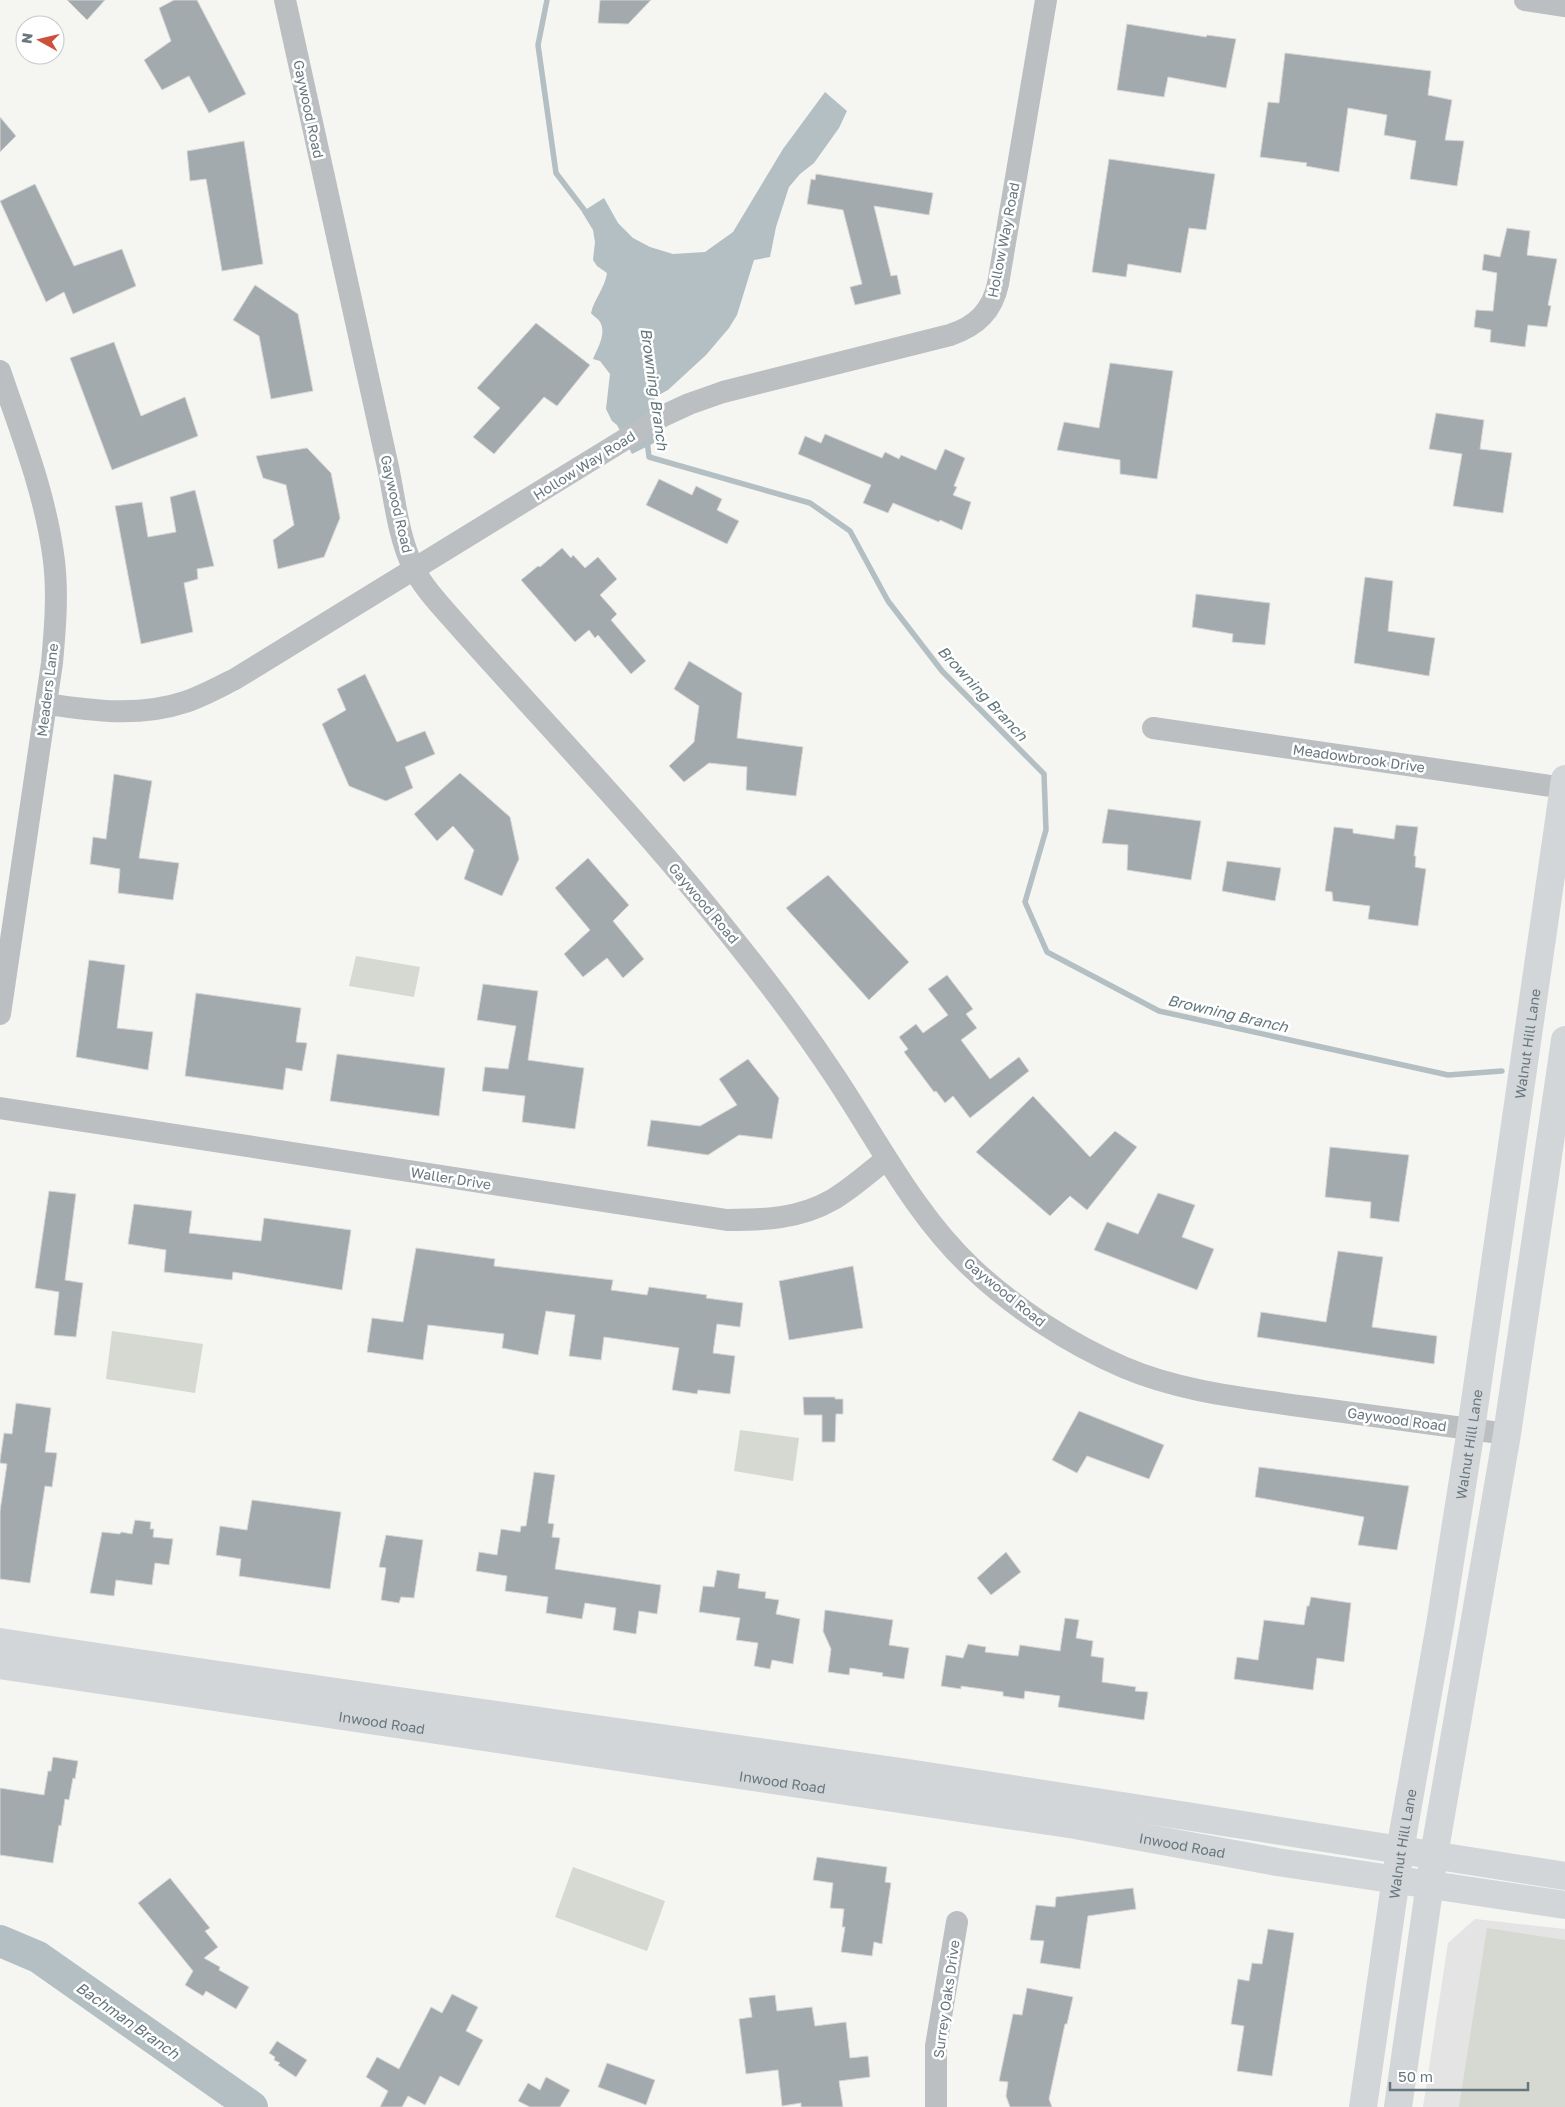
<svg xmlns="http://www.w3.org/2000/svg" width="1565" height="2107" font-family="'Golos Text',sans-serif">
<rect width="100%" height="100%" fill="#f5f5f2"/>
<!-- built -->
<path fill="#e3e4e3" d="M1475,1919L1565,1929V2107H1423L1448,1943Z"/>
<!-- green -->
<path fill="#d5d9d2" d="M356,956L420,967L414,997L349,986Z
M112,1331L203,1344L195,1393L106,1379Z
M740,1430L799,1438L793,1481L734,1471Z
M573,1867L665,1901L647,1951L555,1917Z
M1487,1928L1565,1940V2107H1459Z"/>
<!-- water -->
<path fill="#b3bfc2" d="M825,92L847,111L839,128L814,163L800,174L789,187L776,227L770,257L754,260L737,315L729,328L706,355L668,390L655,397L653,406L658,441L632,454L617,425L612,421L606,409L610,374L600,361L593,359C597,349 607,334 600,322C599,319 593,316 591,313C594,299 605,288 607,273L597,266L593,260L595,242L593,230L582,212L604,198L618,223L633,238L650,247L673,254L705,252L733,232L783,149Z"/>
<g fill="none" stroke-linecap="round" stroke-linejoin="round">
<!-- stream -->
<path stroke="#b3bfc2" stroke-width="5.5" d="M547,0L538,45L556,173L588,215
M647,440L649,457L810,503L850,531L888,601L942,671L1044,774L1046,830L1025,902L1047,952L1159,1011L1448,1075L1502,1071"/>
<!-- river -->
<path stroke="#b3bfc2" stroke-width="32" d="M0,1941L38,1957L252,2107"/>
</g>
<!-- building -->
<path fill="#a3aaae" stroke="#d7d6d5" d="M67,0H105L87,20Z
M174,0H197L246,94L209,113L189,76L162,90L144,60L171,41L159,8Z
M600,0H651L628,24L598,23Z
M1127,24L1206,37L1207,35L1236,39L1226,88L1168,77L1164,97L1117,90Z
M1285,53L1431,71L1428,95L1452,100L1445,140L1464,141L1457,186L1410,179L1416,141L1384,135L1387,115L1348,108L1339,172L1306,166L1307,163L1260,157L1268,102L1279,103Z
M0,117L16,136L0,152Z
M244,141L263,264L222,271L206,179L190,181L187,151Z
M1109,159L1215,174L1206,230L1189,228L1181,273L1128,264L1126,277L1092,272Z
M816,174L933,193L929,215L874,206L891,276L897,275L901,294L855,305L850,287L862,284L843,210L807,204L811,179L815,180Z
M35,184L74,266L122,249L136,286L73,314L64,292L46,302L0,201Z
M1507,228L1530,231L1527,255L1557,259L1548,305L1551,306L1547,327L1528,325L1525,347L1490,342L1491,330L1474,327L1476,310L1493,311L1497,273L1482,270L1484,254L1500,257Z
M255,285L298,314L313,391L271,399L259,336L233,320Z
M536,323L590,365L557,406L544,397L494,454L473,437L500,408L477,388Z
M114,342L141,416L185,397L198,436L112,470L70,358Z
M1110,363L1173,371L1157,479L1120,474V460L1057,450L1064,422L1099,428Z
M1436,413L1484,420L1480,449L1512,453L1503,513L1453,506L1462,454L1429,449Z
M825,434L882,458L885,452L899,459L901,455L936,470L945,449L965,458L954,486L957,487L953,495L971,502L962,530L940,520L939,522L893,503L888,513L863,503L871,485L798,454L805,436L821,443Z
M307,448L331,473L340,518L324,557L278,569L273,540L294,525L286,485L263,478L256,456Z
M659,479L692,495L696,486L722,499L717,510L739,521L727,544L646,505Z
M195,490L214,566L197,569L198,579L184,583L193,632L141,644L115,506L142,502L148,537L176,532L170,497Z
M562,548L571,558L573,555L585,568L598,557L617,579L600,595L617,614L611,620L646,661L631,674L598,635L595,638L589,630L575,642L521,580L538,566L540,567Z
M1365,577L1393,581L1388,631L1435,638L1429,676L1354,663Z
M1196,594L1270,603L1265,645L1232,642L1233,634L1192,627Z
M689,661L742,693L737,738L803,747L796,796L746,790L747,767L709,763L684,782L669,766L694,742L699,706L674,689Z
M365,674L397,742L425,731L435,754L405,767L413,788L386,801L349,786L322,724L346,710L337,689Z
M460,773L510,817L519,859L502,896L464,879L474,850L453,826L437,841L414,814Z
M114,774L152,781L139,858L179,863L173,900L118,893L120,869L90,864L93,837L106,839Z
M1108,809L1201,821L1191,880L1127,870L1128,845L1102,843Z
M1396,825L1418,827L1414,856H1416L1415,867L1426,869L1418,926L1368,919L1370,906L1333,901L1332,892L1325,891L1334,827L1353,829V833L1394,839Z
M588,858L629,905L613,921L644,959L623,978L607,958L583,977L564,954L590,930L555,888Z
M1227,861L1281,868L1275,901L1222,891Z
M828,875L909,962L869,1000L786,908Z
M89,960L125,965L117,1028L153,1032L148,1070L76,1057Z
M947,975L973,1009L966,1014L977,1028L961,1040L990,1079L1019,1057L1029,1071L970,1118L953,1096L945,1103L936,1091L934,1092L904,1052L908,1049L899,1037L916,1024L923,1033L948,1015L928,989Z
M483,984L538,991L528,1060L584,1068L575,1129L522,1122L525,1096L482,1091L485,1067L508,1069L516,1026L477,1020Z
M196,993L301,1008L296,1042L307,1043L302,1071L286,1068L283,1090L185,1076Z
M337,1054L445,1068L439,1116L330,1101Z
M748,1059L779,1098L772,1139L739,1135L708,1155L647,1146L651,1120L700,1126L737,1105L719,1079Z
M1033,1096L1090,1157L1115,1131L1137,1147L1087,1210L1070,1196L1050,1216L976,1152Z
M1330,1147L1409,1155L1399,1222L1370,1218L1371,1202L1325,1197Z
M49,1191L76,1194L65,1280L83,1283L76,1337L54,1335L59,1292L35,1288Z
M1158,1193L1195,1205L1182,1237L1214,1249L1197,1290L1094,1250L1107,1222L1138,1234Z
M134,1204L192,1211L189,1233L261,1241L264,1218L351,1230L342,1290L233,1272L232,1280L164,1272L166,1250L128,1244Z
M416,1248L495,1259L494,1266L613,1280L611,1290L647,1295L649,1287L707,1295L706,1298L743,1303L740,1327L717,1324L713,1353L735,1356L730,1394L698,1390L697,1394L672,1390L679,1348L604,1337L601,1360L569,1356L575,1315L546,1311L538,1355L502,1348L504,1334L428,1325L423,1360L367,1352L372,1318L403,1322Z
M1338,1251L1383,1257L1372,1327L1437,1336L1434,1364L1257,1337L1261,1312L1326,1322Z
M853,1266L863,1328L789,1340L779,1281Z
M803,1397H835V1399H843V1414H836L835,1442H822V1415H804Z
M16,1403L51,1408L45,1452L57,1453L52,1487L45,1486L30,1583L0,1579V1511L7,1464L0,1463V1460L4,1433L12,1434Z
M1079,1411L1164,1445L1149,1479L1087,1456L1077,1473L1052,1460Z
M1259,1467L1409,1486L1397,1550L1358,1545L1364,1517L1255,1497Z
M534,1472L555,1475L548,1523L554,1524L552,1537L560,1538L555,1569L661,1585L657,1614L639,1611L636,1634L613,1630L616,1608L585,1603L582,1619L546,1613L548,1597L505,1591L507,1576L476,1571L479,1552L497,1555L501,1529L520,1532L521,1526H526Z
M252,1500L341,1512L330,1589L239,1576L241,1559L216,1555L220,1526L247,1530Z
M135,1520L151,1522L150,1529H154L153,1537L173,1539L169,1565L155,1563L152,1585L116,1580L114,1596L90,1593L102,1532L120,1534L121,1532L132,1534Z
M386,1535L423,1540L414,1598L401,1597L399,1603L381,1600L386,1568L379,1567Z
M1006,1552L1021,1572L991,1595L977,1578Z
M717,1570L740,1574L738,1588L766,1592L765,1598L779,1600L776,1614L800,1619L793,1664L772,1660L770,1669L754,1666L758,1643L736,1640L740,1618L699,1612L703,1586L714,1587Z
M1311,1597L1351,1603L1344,1662L1317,1658L1313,1690L1234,1679L1237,1657L1258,1660L1264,1620L1304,1625L1307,1606H1309Z
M825,1610L893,1620L889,1645L909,1648L904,1679L882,1676L883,1673L850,1668L849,1675L828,1672L831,1649L823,1631Z
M1065,1618L1079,1620L1076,1638L1093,1641L1091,1656L1104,1658L1102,1682L1136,1687L1135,1691L1148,1692L1144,1720L1058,1707L1060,1696L1025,1691L1024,1699L1003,1696V1692L961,1686V1689L941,1686L946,1655L963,1658L968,1644L986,1647L985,1652L1018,1656L1020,1645L1060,1651Z
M53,1757L78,1761L75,1779L73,1778L69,1800L65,1799L61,1826L59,1825L53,1863L0,1855V1788L44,1795L48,1771H51Z
M817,1857L887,1867L885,1882L891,1883L882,1944L874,1942L872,1956L841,1952L845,1927H842L844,1909L830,1908L833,1883L813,1880Z
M170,1878L210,1928L205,1931L218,1947L204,1958L220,1967L219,1970L249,1987L236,2009L206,1991L203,1996L185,1985L193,1971L138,1903Z
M1133,1888L1136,1909L1088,1916L1080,1969L1040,1963L1044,1941L1030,1940L1036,1905L1055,1907L1056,1897Z
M1268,1929L1294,1933L1272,2076L1237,2071L1244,2026L1231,2024L1238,1979L1249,1981L1252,1963L1262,1964Z
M1027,1988L1073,1997L1067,2024H1065L1049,2099L1052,2107H1010L1006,2096L1008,2082L999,2081L1013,2014L1022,2015Z
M452,1994L478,2007L466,2031L483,2040L459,2086L440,2076L425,2105L408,2096L402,2107H380L388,2091L366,2077L377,2057L399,2069L431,2007L442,2013Z
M775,1995L777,2011L812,2007L815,2026L846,2022L850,2058L868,2056L870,2077L839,2081L843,2107H801V2103L782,2106L778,2070L746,2074L739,2019L752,2017L749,1998Z
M277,2041L307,2060L296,2077L278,2065L280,2063L274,2060L275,2057L269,2053Z
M607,2063L655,2080L646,2105L598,2087Z
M546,2077L570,2090L560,2107H530L518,2101L528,2083L540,2090Z"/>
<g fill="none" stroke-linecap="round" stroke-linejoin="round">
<!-- minor -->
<path stroke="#bbbfc2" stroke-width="22" d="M285,0L388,467C395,500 398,536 413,567C425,591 446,611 463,631C556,735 653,836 739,946C771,986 802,1027 830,1069C875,1135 913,1213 972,1268C1014,1308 1070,1344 1123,1367C1181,1392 1245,1398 1307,1407C1374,1416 1440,1425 1507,1434
M1525,0L1565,6
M0,371C21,433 46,495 54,561C58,595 55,629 52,663L0,1014
M47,704C93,711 140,717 185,702C203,696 219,687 235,679L663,416L689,404L723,392L950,335C977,326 992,311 998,284L1046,0
M1153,728L1565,788
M0,1108L727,1220C763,1220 799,1219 832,1200C851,1189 869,1172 887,1159
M936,2107V2046L957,1922"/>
<!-- major -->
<g stroke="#d2d6d9" stroke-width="28">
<path d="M0,1642C307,1690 614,1731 921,1775C1136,1807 1350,1843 1565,1876"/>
<path id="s1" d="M0,1665L1075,1825L1277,1862L1565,1905"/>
<path id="s2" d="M1363,2107L1400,1850L1440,1625L1471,1429L1565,779"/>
<path d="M1398,2107L1434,1855L1507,1434L1565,1040"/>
</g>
</g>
<g text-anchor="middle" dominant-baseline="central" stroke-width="5" stroke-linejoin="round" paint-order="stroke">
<!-- street labels -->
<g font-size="14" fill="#68777f" stroke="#fff">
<text transform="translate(309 109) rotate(78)">Gaywood Road</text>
<text transform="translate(1003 240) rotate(-79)">Hollow Way Road</text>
<text transform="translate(584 465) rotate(-32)">Hollow Way Road</text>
<text transform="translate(397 504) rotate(77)">Gaywood Road</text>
<text transform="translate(47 690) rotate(-83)">Meaders Lane</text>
<text transform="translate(1359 758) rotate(8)">Meadowbrook Drive</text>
<text transform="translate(704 903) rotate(50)">Gaywood Road</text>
<text stroke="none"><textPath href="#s2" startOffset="1076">Walnut Hill Lane</textPath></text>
<text transform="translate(451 1178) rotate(9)">Waller Drive</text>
<text transform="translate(1005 1292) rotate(39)">Gaywood Road</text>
<text transform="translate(1397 1419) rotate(8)">Gaywood Road</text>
<text stroke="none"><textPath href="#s2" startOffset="671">Walnut Hill Lane</textPath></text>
<text stroke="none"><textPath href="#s1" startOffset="386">Inwood Road</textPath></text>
<text stroke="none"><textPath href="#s1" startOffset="791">Inwood Road</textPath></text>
<text stroke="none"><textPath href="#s2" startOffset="266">Walnut Hill Lane</textPath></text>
<text stroke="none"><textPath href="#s1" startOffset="1196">Inwood Road</textPath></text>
<text transform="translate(946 1999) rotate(-82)">Surrey Oaks Drive</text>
</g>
<!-- water labels -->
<g font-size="15" font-style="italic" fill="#63777c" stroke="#fff">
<text transform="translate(655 389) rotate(82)">Browning Branch</text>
<text transform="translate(983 693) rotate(47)">Browning Branch</text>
<text transform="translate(1228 1013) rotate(13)">Browning Branch</text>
<text transform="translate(128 2020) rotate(35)">Bachman Branch</text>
</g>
</g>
<!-- north arrow -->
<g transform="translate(40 40) rotate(278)"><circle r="24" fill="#ffffff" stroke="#c3c9cc"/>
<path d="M0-4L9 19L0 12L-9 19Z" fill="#cd503b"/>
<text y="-8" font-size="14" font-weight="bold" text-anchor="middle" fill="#68777f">N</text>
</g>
<!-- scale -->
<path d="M1390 2082v8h138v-8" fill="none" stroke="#68777f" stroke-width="2.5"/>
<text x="1398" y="2082" font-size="15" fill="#68777f" stroke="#ffffff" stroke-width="4" paint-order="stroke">50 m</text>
</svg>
